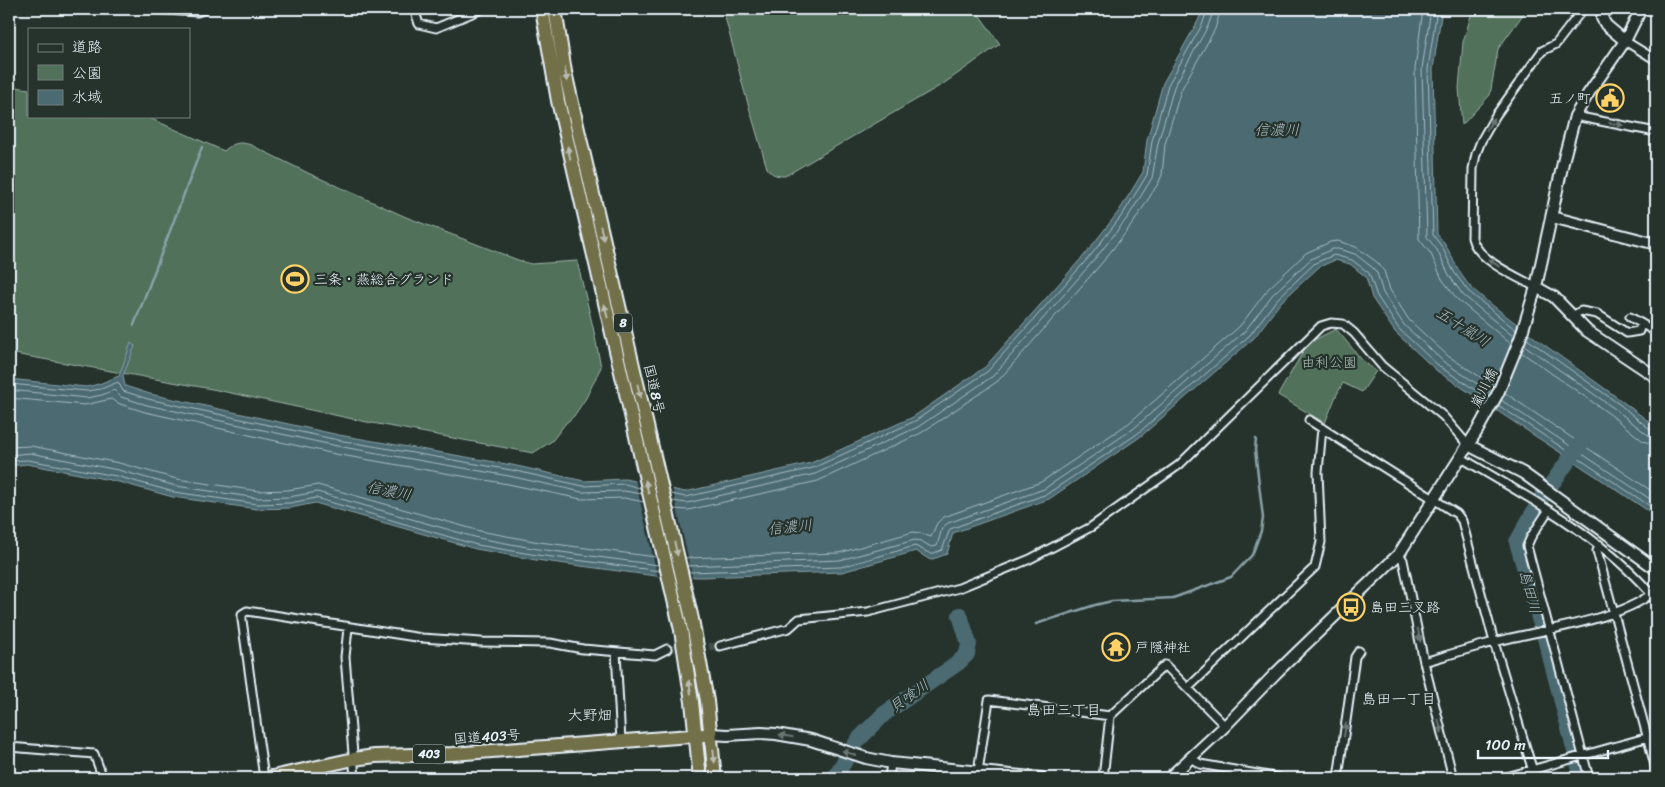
<svg xmlns="http://www.w3.org/2000/svg" width="1665" height="787" font-family="Sriracha,'Klee One',sans-serif">
<rect width="100%" height="100%" fill="#26332d"/>
<filter id="ink" filterUnits="userSpaceOnUse"><feTurbulence type="fractalNoise" baseFrequency=".02" numOctaves="2"/><feDisplacementMap in="SourceGraphic" scale="10" xChannelSelector="R" yChannelSelector="G"/><feConvolveMatrix kernelMatrix="1 2 1 2 8 2 1 2 1" color-interpolation-filters="sRGB"/></filter>
<g filter="url(#ink)">
<!-- green -->
<path fill="#51715a" stroke="#9cb1a9" d="M723,9H975L1000,44L943,84L785,176C776,176 772,175 767,168L744,90Z
M1473,9H1527L1498,49L1490,95L1462,125L1459,88L1463,42Z
M9,86L29,89V116H145L224,151C233,143 239,141 251,145L308,173L406,217L518,260L531,264L577,261L593,327L601,367L586,398L574,416L565,424L552,441L533,453L367,422L212,389L9,353Z
M1336,329L1362,360L1376,371L1362,392L1343,383L1336,396L1325,423L1278,395L1308,343Z"/>
<!-- water -->
<path fill="#4b6b72" stroke="#8aa1a8" d="M1203,9H1442L1433,69L1437,234C1452,250 1456,273 1472,288C1482,298 1494,306 1505,315C1554,354 1607,388 1656,427V516L1437,371L1395,332L1372,298L1366,277L1350,264L1335,260L1319,267L1281,302L1254,338L1140,437L1049,499L953,533L947,554L930,560L916,551L842,572L702,577L656,576L536,560L476,549L315,503L290,508L257,509L173,497L115,481L27,464L9,466V379L86,387L99,384L119,376L131,343L135,346L123,376L125,386L150,394L339,435L512,465L584,481L625,479L685,492L811,463L913,417L985,367L1087,252L1119,211L1143,172L1147,140L1163,83L1198,21Z"/>
<!-- pier -->
<path fill="#26332d" d="M635,479L672,486L693,580L658,578Z"/>
<g fill="none" stroke-linecap="round" stroke-linejoin="round">
<!-- shore -->
<path stroke="#a9bbc2" stroke-width="1" d="M1423,9L1415,69L1419,239L1431,254L1442,279L1457,299L1511,344
M1431,9L1422,69L1427,237L1437,250L1449,275L1463,295L1514,337
M1437,9L1428,69L1433,235L1442,247L1454,272L1468,291L1516,330
M1527,339L1619,404L1651,430L1656,431
M1524,345L1615,409L1648,435L1656,437
M1521,352L1611,415L1643,441L1656,445
M9,384L87,391L101,389L118,382L123,391L148,399L338,440L511,470L583,486L625,484L640,488
M9,390L87,398L102,395L114,390L121,397L147,405L337,446L509,476L582,492L624,491L642,494
M1505,393L1656,494
M9,398L85,405L111,399L120,404L145,412L335,454L508,484L581,499L624,498L644,502
M1501,400L1656,503
M1498,405L1656,510
M9,447L31,446L119,463L177,479L258,491L288,490L318,485L480,531L539,542L656,557
M9,455L30,453L118,470L176,486L257,498L289,497L317,492L478,538L538,549L658,565
M9,461L28,460L116,476L174,492L257,504L290,503L316,498L477,545L537,555L660,571
M671,494L686,497L813,468L915,421L988,371L1091,255L1123,214L1147,175L1152,141L1168,85L1203,23L1207,9
M672,501L687,503L815,474L918,427L993,376L1095,259L1128,217L1152,178L1158,143L1174,87L1208,26L1214,9
M674,509L688,510L818,481L921,433L998,381L1101,264L1134,222L1159,182L1162,175L1165,144L1181,90L1215,29L1221,9
M685,558L839,553L913,532L920,533L931,537L937,523L944,517L1041,482L1129,423L1240,326L1268,289L1306,253L1330,242L1338,241L1356,247L1378,263L1384,271L1390,290L1409,320L1448,356L1494,386
M687,566L840,560L915,540L921,541L931,547L937,546L942,528L948,523L1044,489L1133,429L1245,331L1273,294L1311,259L1332,249H1338L1355,254L1373,268L1377,273L1383,293L1404,325L1444,362L1491,393
M689,572L841,567L915,546L931,554L942,550L950,529L1047,494L1137,434L1250,335L1277,299L1315,263L1334,255L1352,260L1369,273L1377,296L1399,329L1440,367L1488,398"/>
<!-- stream -->
<path stroke="#8aa1a8" stroke-width="2.5" d="M134,325L202,147
M1036,624L1095,605L1112,601L1173,598L1231,577L1252,555L1261,531L1263,518L1255,450L1256,439"/>
<!-- river -->
<path stroke="#4b6b72" stroke-width="16" d="M1582,442L1542,497L1517,542L1549,652L1582,778
M834,778L858,740L884,714L958,663L967,654L969,644L960,615"/>
<!-- street-tunnel -->
<path stroke="#43504b" stroke-width="7" stroke-dasharray="7 3.5" stroke-linecap="butt" d="M667,649L720,646"/>
<!-- street casing -->
<g stroke="#e8f1f8" stroke-width="11">
<path id="street" d="M151,9L197,12L205,9
M414,9L419,24L436,28L482,9
M1625,41L1656,60
M1575,116L1656,132
M1536,287C1517,277 1477,260 1472,238L1473,169L1476,154L1481,141L1496,115L1542,51L1556,44L1583,9
M1572,316L1581,311L1597,314L1627,333L1639,331L1641,324
M1630,317L1656,332
M1309,420L1457,514L1462,521L1494,642L1535,778
M1460,457C1507,485 1557,512 1600,546C1620,561 1639,580 1656,599
M1548,511L1531,537L1527,546L1589,778
M1599,544L1597,551L1656,769
M1399,554L1403,560L1424,662L1453,778
M348,628L345,657L355,778
M720,646L789,628L799,619L868,612L959,588L1030,559L1091,527L1179,465L1321,326L1331,323L1343,324L1354,333L1382,366L1443,416L1468,445
M616,652L621,741
M1424,662C1448,655 1471,648 1494,642C1534,631 1630,619 1656,589
M1188,688L1315,567L1321,542L1318,472L1322,428
M9,747L94,754L103,778
M1191,758L1200,764L1280,778
M264,778L242,620V614L247,611L422,638L481,642L550,643L583,649L655,655L667,649
M889,778L891,763
M977,778L989,700L1110,716
M1103,778L1110,716L1165,665L1225,726
M1338,778L1355,657L1359,651
M1503,778L1656,735"/>
</g>
<!-- secondary casing -->
<g stroke="#e8f1f8" stroke-width="14">
<path id="secondary" d="M1606,9L1602,18L1606,25L1625,41
M1552,217L1656,244
M1536,287L1554,297L1587,331L1656,377
M1468,445L1523,473L1656,569
M711,734L727,735L761,733L776,734L811,740L866,758L891,763L1041,778
M1169,778L1225,726L1276,673L1399,554L1477,431L1498,393L1520,339L1536,287L1564,158L1575,116L1588,94L1625,41L1641,9"/>
</g>
<!-- highway casing -->
<g stroke="#e8f1f8" stroke-width="16">
<path id="highway" d="M542,9L558,101L681,630L692,702L700,778
M555,9L565,72L579,134L692,619L707,701L715,778
M268,778L354,759L375,756L452,754L704,735"/>
</g>
<!-- street -->
<use href="#street" stroke="#26332d" stroke-width="7"/>
<!-- secondary -->
<use href="#secondary" stroke="#26332d" stroke-width="10"/>
<!-- highway -->
<use href="#highway" stroke="#726f4a" stroke-width="12"/>
</g>
<!-- one-way arrows -->
<defs><path id="oneway-solid" d="M-6-.8H1V-3.2L6.5 0L1 3.2V.8H-6Z" transform="scale(1.25)"/></defs>
<g fill="#b9bdb2">
<use href="#oneway-solid" transform="translate(566 75) rotate(79)"/>
<use href="#oneway-solid" transform="translate(569 153) rotate(-103)"/>
<use href="#oneway-solid" transform="translate(602 233) rotate(77)"/>
<use href="#oneway-solid" transform="translate(606 311) rotate(-103)"/>
<use href="#oneway-solid" transform="translate(639 391) rotate(77)"/>
<use href="#oneway-solid" transform="translate(647 487) rotate(-103)"/>
<use href="#oneway-solid" transform="translate(676 549) rotate(77)"/>
<use href="#oneway-solid" transform="translate(690 687) rotate(-98)"/>
<use href="#oneway-solid" transform="translate(714 756) rotate(84)"/>
</g>
<g fill="#6a7674">
<use href="#oneway-solid" transform="translate(1490 124) rotate(-59)"/>
<use href="#oneway-solid" transform="translate(1616 124) rotate(11)"/>
<use href="#oneway-solid" transform="translate(1494 263) rotate(-146)"/>
<use href="#oneway-solid" transform="translate(1419 635) rotate(78)"/>
<use href="#oneway-solid" transform="translate(1440 726) rotate(76)"/>
<use href="#oneway-solid" transform="translate(1345 730) rotate(-82)"/>
<use href="#oneway-solid" transform="translate(786 736) rotate(-170)"/>
<use href="#oneway-solid" transform="translate(849 753) rotate(-163)"/>
</g>
</g>
<!-- icons -->
<defs>
<g id="civic-ring" transform="scale(1.4375)"><circle r="9.5" fill="#26332d" stroke="#ffd166" stroke-width="1.5"/><path d="M-.6-6.5H3V-4.5H.6V-3L4-1V1h2V6H-6V1h2V-1L-.6-3ZM-1.2 2.5V6h2.4V2.5Z" fill="#ffd166"/></g>
<g id="stadium-ring" transform="scale(1.4375)"><circle r="9.5" fill="#26332d" stroke="#ffd166" stroke-width="1.5"/><path d="M0-5a6.5 5 0 1 0 0 10a6.5 5 0 1 0 0-10ZM-3.5-1.8h7v3.6h-7Z" fill="#ffd166"/></g>
<g id="bus-ring" transform="scale(1.4375)"><circle r="9.5" fill="#26332d" stroke="#ffd166" stroke-width="1.5"/><path d="M-5-6H5V4H4V6H2V4H-2V6H-4V4H-5ZM-3.5-4V0h7V-4ZM-3.5 1.2v1.5H-2V1.2ZM2 1.2v1.5H3.5V1.2Z" fill="#ffd166"/></g>
<g id="temple-ring" transform="scale(1.4375)"><circle r="9.5" fill="#26332d" stroke="#ffd166" stroke-width="1.5"/><path d="M0-6L5-2H3V0L6.5 2.5H4V6H1.5V3h-3V6H-4V2.5H-6.5L-3 0V-2H-5Z" fill="#ffd166"/></g>
</defs>
<g fill-rule="evenodd">
<use href="#civic-ring" x="1610" y="98"/>
<use href="#stadium-ring" x="295" y="279"/>
<use href="#bus-ring" x="1351" y="607"/>
<use href="#temple-ring" x="1116" y="647"/>
</g>
<g text-anchor="middle" dominant-baseline="central" stroke-width="4.5" stroke-linejoin="round" paint-order="stroke">
<!-- shield labels -->
<g fill="#26332d" stroke="#aeb8bb" stroke-width="1">
<rect x="614" y="313.5" width="18" height="19" rx="4"/>
<rect x="413" y="744.5" width="32" height="19" rx="4"/>
</g>
<g font-size="12" font-weight="bold" fill="#e8f1f8">
<text x="623" y="323">8</text>
<text x="429" y="754">403</text>
</g>
<!-- poi labels -->
<g font-size="14" fill="#e8f1f8" stroke="#26332d" text-anchor="start">
<text x="1591" y="98" text-anchor="end">五ノ町</text>
<text x="314" y="279">三条・燕総合グランド</text>
<text x="1370" y="607">島田三叉路</text>
<text x="1135" y="647">戸隠神社</text>
</g>
<!-- park labels -->
<g font-size="14" fill="#acbeb9" stroke="#26332d">
<text x="1329" y="362">由利公園</text>
</g>
<!-- street labels -->
<g font-size="14" fill="#e8f1f8" stroke="#26332d">
<text transform="translate(1484 388) rotate(-63)">嵐川橋</text>
<text transform="translate(654 389) rotate(77)">国道8号</text>
<text transform="translate(487 737) rotate(-4)">国道403号</text>
</g>
<!-- water labels -->
<g font-size="15" font-style="italic" fill="#a9bbc2" stroke="#26332d">
<text x="1277" y="130">信濃川</text>
<text transform="translate(1463 327) rotate(32)">五十嵐川</text>
<text transform="translate(389 491) rotate(11)">信濃川</text>
<text transform="translate(790 527) rotate(-6)">信濃川</text>
<text transform="translate(1530 592) rotate(75)">島田川</text>
<text transform="translate(909 696) rotate(-36)">貝喰川</text>
</g>
<!-- neighbourhood labels -->
<g font-size="15" fill="#e8f1f8" stroke="#26332d">
<text x="1399" y="699">島田一丁目</text>
<text x="1064" y="710">島田三丁目</text>
<text x="590" y="715">大野畑</text>
</g>
</g>
<!-- margin -->
<rect width="1665" height="787" fill="none" stroke="#26332d" stroke-width="30"/>
<rect x="15" y="15" width="1635" height="757" fill="none" stroke="#e8f1f8" stroke-width="2" filter="url(#ink)"/>
<!-- legend -->
<rect x="28" y="28" width="162" height="90" fill="#26332d" stroke="#747f7e"/>
<rect x="38" y="44" width="25" height="8" fill="#26332d" stroke="#747f7e"/>
<text x="72" y="52" font-size="15" fill="#e8f1f8">道路</text>
<rect x="38" y="65" width="25" height="15" fill="#51715a" stroke="#747f7e"/>
<text x="72" y="78" font-size="15" fill="#e8f1f8">公園</text>
<rect x="38" y="90" width="25" height="15" fill="#4b6b72" stroke="#747f7e"/>
<text x="72" y="102" font-size="15" fill="#e8f1f8">水域</text>
<!-- scale -->
<path d="M1478 750v8h130v-8" fill="none" stroke="#e8f1f8" stroke-width="2.5"/>
<text x="1485" y="750" font-size="15" fill="#e8f1f8" stroke="#26332d" stroke-width="4" paint-order="stroke">100 m</text>
</svg>
